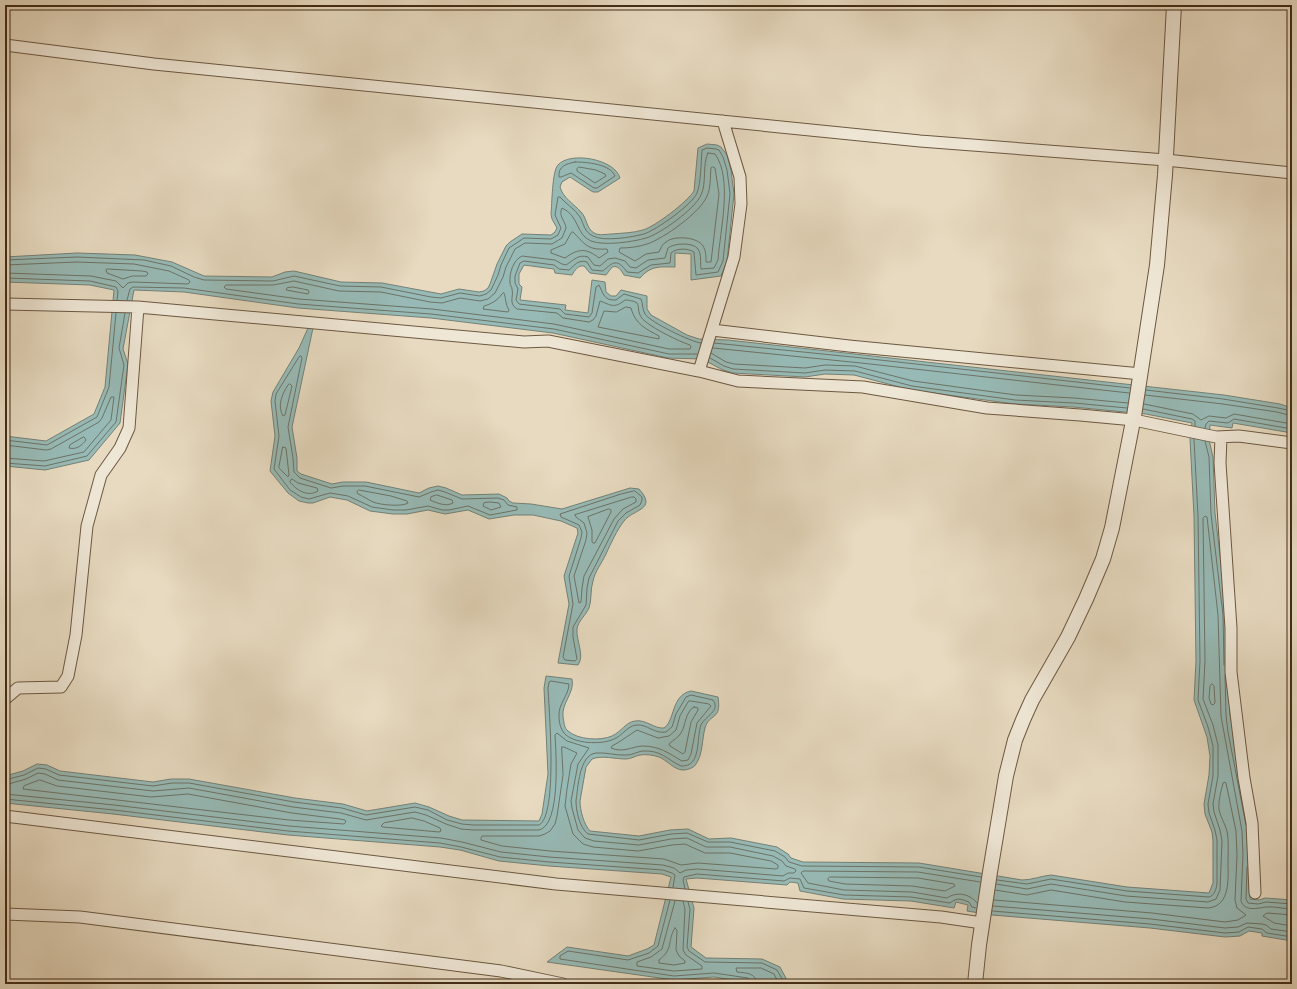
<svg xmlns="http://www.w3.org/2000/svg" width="1297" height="989" font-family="'IM FELL Double Pica',serif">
<rect width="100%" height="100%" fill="#e7dac0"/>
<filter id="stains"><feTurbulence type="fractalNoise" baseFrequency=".005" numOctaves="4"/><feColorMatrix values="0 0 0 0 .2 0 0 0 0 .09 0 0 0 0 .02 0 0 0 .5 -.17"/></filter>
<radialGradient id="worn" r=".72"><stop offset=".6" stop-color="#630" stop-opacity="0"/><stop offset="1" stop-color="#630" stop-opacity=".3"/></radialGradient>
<!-- water -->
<path fill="#97bab6" stroke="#758176" d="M707,144L717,145L721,147L727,155L731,170L734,194L727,261L721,276L691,280V254L675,253V267C660,267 651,265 640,278L624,275C621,270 618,265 612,267L606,275L590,273L584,266C578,265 575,270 572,275L555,273L554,269L524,265L519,274V284L522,287L520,300L566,305L565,310L588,313L592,280L605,282L606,292L611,296H616L621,290L647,296V309L651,315L687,335L699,339L728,340L1224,395L1280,404L1292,408V433L1233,423L1232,428L1210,425L1209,440L1213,457L1215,513L1227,615L1230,715L1251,829L1252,854L1250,899L1259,900L1265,898L1292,900V941L1262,936V933L1249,931L1240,936L1225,937L1150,928L992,915L967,911L968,905L956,902L954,908L911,901L843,899L800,891L798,883L790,882L787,885L697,878L686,879L694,908L691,947L706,958L762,959L780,967L789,984H754L752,983L714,977L674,980L547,962L567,947L628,956L647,949L654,945L671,877L662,874L549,866L499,861L460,850L440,847L288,835L113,814L5,803V776L23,771L37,764L47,765L60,771L153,782L171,779H189L295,798L343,804L367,811L415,803L429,807L449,816L462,820L539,821L542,814L548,774L544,688L546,676L572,679C575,693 561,703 563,717C564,722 564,728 568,731C578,740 601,741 612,736C621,732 626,722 635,721C646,719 654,729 664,728C675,721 671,695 691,691L718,697C722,721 709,713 705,728C702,739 703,754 696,764C694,768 687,770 683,770C674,770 667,760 659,757C653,755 646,754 640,755C635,756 631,759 626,759C615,759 602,755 592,759L586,767L580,801C580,810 584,825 590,831L639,836L670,830L688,829L709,839L731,838L777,847L788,854L791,858L803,862L919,863L1022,880C1032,880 1041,876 1051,875L1127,887L1209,893L1213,883V841L1212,832L1205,814L1204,804L1209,775L1210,756L1207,737L1194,700L1196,661L1194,516L1190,439L1192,423L1146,414L1073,407L1015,404L911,390L854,375L825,374L805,377L733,373L723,370L702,359L668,358L553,333L431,318L298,308L184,292L134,290L123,349L128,364L120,423L89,460L45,470L5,466V436L46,441L94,414L105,387L114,290L90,285L5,282V257L77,253L135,255L172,262L204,276L272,277L285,272L294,271L341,282L382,283L441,294L459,289L479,292L484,291L488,288L490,284L497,264L506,246L510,242L522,234L551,235L555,232L557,228L552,219L551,214C552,205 552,171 558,165C570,151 615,159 620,178L598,192H593L570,177L562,182L560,187C563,198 574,204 581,212C587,218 586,228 594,233C599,236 606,234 612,234C622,233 633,233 643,230C656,226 687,202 694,191L698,148Z
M308,328H313L292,427L297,458V471L301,474L332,484L343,482H366L419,493L429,488L438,486L446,488L462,495L499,494L507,498L509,501L513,503L531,504L562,509L630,488L639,489C658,510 633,509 624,521C617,530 611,543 606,554C602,563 595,571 593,581C590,590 592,600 589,608C586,615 578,621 577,629C576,641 585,655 578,665L558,663L569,604L564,576L578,533L577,528L561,521L533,515H514L489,519L468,510L445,514L428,510L407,514H393L370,511L347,500L330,497L313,503H308L299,501L288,493L270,471L275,436L271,401L273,392L299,348Z"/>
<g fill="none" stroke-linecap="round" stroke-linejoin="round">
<!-- shore -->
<path stroke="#6d7366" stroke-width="1" d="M708,153L715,154C733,179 720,230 718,260L714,268L701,269C700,263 702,255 698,249C693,242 674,243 668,248L665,258L648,260L636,268L630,267L625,261L615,258L608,259L600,266L594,265L588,257C578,254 574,260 566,265L562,264L555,260L522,256C513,260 509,274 510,283C510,285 512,287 512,289C514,297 508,303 517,309L557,313L563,318L589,322L593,320L596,316L600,301C611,305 614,309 625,300C628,300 635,301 637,303C640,307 636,315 646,322C656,330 678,341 690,345L691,347L690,349H669L554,324L432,309L299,299L226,289L224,287L226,285H273L294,281L339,291L381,292L430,302L442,303L460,298L480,301L488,299L495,293L503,277L506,267L515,249L525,243L552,244L562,238L566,228C565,220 558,216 562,208C579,215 576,235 591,241C604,246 633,242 646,238C660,234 695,209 701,195C707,182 702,165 708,153Z
M575,162C587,162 610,164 615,176L597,188H594L571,173L561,177H559C558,166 566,164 575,162Z
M579,167L596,170L605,174L606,176L595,183L577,171V169Z
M713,167L715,168L719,194L711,262H706C706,256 706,251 703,246C698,237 674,235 666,242C662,244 661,248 659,252L646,254L635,261L619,252L620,248C629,248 638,247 647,244C663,239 701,212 707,196C711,188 710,177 711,168Z
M573,232C586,245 587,250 607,249L608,252L599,258C586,248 579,248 565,258L551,253V250L565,244L571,233Z
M5,260L77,257L144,260L171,266L194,277L204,280L273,281L294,276L340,286L381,287L431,297L441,298L460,293L480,296L486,294L491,290L498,275L501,265L509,248L524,238L551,239L558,235L561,228L555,215L558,197H560C566,204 575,209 580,217C584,224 584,232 593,236C603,242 633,237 644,234C656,230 692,205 697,193C701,183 701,162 702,150L707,148L716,149L719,150L723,157L727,170L730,194L723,261L718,272L696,275L694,252C688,248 676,248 671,253L670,263L651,265L638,273L627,272C617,258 613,262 603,271L592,270L587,262C578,259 574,266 569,270L559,269L554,265L524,261L520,263L515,276V283L518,289L516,300L519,304L560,309L565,314L589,317L592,313L596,287L599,285C603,293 604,301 616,300L624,294L641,299C643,303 642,309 645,314C650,322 691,342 701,343
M5,265L77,262L134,264L169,271L189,280L190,282L188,284L133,282L128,283L123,288L116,281L91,276L5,273
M108,269L142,271L147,272L148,274L146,276H132L123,279L107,273L106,270Z
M5,278L90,281L116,287L118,291L117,300
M293,287L308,290L309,292L308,294L286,290L287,288Z
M504,293C506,297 505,304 509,310L508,312L483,309L484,306C491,304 497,301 502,294Z
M127,300L130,289L133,287L184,288L298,304L431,314L554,329L669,354H697
M626,307L631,308C635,324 646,329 659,336V339L598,327L604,311L616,312Z
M714,343L862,358L1130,388
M713,348L861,363L1129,393
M711,353L726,362L734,364L805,368L825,365L855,366L913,381L1016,395L1074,398L1128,403
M301,356L302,358L288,427L293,458L294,472L300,478L331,488L343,486H365L419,497L431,492L438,490L445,492L462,499L498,498L504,500L508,505L517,507V510L490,515L468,506L449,510H442L428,506L406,510H393L372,507L348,496L330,493L309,499L301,497L290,490L274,469L279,436L275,401L276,394L299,357Z
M710,358L724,366L733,369L805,373L825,370L855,371L912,386L1015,400L1074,403L1127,408
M290,384L292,386L285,415L283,416C277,406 282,394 288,385Z
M1146,390L1223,399L1278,408L1292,411
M1145,395L1223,404L1277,412L1292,416
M1144,404L1193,414L1201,420L1209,416L1226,418L1234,414L1292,424
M1143,409L1192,419L1195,421V426
M1205,428L1206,424L1209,421L1228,423L1234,419L1292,429
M84,437L86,440C82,445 77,450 69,448L70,445Z
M5,440L47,445L97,417L109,387L116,313
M1205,441L1209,457L1211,514L1223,615L1224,665
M5,445L46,450L51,449L99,422L102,418L111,397H114L111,420L84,452L44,461L5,458
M283,447L286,448L289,475L288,477L279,468Z
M5,463L45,466L87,456L116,422L124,365L119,348L125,313
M292,479L298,483L317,488L318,491C308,497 297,491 290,482Z
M359,490L391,496L407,501L408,503C402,507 380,505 373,502C367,499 363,496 358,494L357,492Z
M635,491L642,497V500L640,505L626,513L618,521L589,578L587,588L586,605L573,627V637L577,659L575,661L565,660L563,657L573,604L569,576L581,538L582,532L579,525L561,517L560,514L621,494Z
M437,495L452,500L453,503C446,507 437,503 430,500L431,497Z
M632,497H634L636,499V502L623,509L614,519L584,576L582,588L581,602L579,603L574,576L586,540L587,533L584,523L576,517L575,515Z
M490,502L499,503L501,507L491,510L483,506L484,503Z
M609,509L611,510V512L595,543H593L592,542V530L588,517Z
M1225,675L1226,715L1228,732L1246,825
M1212,684L1214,686L1215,703L1213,705L1211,704L1209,698L1210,686Z
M689,701H691L709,704L711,706L697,723L691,754L688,760L682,761C668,753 660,746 642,746C631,747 623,753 611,748L612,746L619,742L637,730L658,738L669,736L676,730L680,716Z
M694,707L698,708V710L691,722L685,752L683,754L670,746L669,744C673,740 678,738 681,733C686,725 685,712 694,707Z
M562,747H564L577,753L571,764L567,789L565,806L573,834L583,844L593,847L638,851L672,845L685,844L705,853H730L771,861L778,865V868L776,869L698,863L681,865L664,859L550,851L502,846L481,840V838L482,836H539L545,834L550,831L555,824L557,816L563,775Z
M5,780L24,775L38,768L46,769L59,775L153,786L172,783H189L294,802L342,808L366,815L415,807L428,810L447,820L462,824L473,825H539C558,815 549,710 548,688L549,682L551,681L569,684C569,695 558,704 559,716C559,721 560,728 564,733C573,744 602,745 614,739C622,736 628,725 637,725C647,724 654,734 666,732L672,727L676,714L686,697L691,695L713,700C721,711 705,716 701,725C696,738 702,767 681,766C666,759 662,750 642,751C637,752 632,755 627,755C617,756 606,752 596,753C579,755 578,788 576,801C576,812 580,828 588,834L639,840L671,834L687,833L708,842H730L775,851L785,857L789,862L802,866L919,867L981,877
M40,780L57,786L151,797L188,794L292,813L340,819L345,820L346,822L344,824L289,820L23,789L24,786Z
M5,785L26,779L38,773L45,774L58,780L153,791L189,788L293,807L341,813L366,820L415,812L426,815L446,824L461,829L473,830H539C561,825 556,753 555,735L557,733L567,741L589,748L578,764L571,801L572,808L578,830L585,838L594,841L639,845L671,839L687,838L706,847H730L773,856L782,861L786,866L795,869L796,871L794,873H788L783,876L698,869L686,870L680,873L674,868L663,865L549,857L501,852L462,842L441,838L289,826L114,805L5,794
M5,799L114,810L288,831L440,843L461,847L500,857L549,862L663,870L672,873L675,875L673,887
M412,818L424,821L440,828L441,831L439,832L383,827L381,826L384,823Z
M1247,867L1246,899L1248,903L1258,904L1266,902L1292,904
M830,877L918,878L954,884L955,886L945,891L912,886L845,884L829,881L828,879Z
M997,880L1027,884L1051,879L1127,891L1209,897C1215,895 1216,889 1217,884V840L1215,830L1209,813L1208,804L1213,776V746L1208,727L1198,700L1200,661L1198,516L1194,439
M996,884L1027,889L1051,884L1126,896L1208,902L1216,899L1220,890L1222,841L1220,830L1214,812L1213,804L1218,776V745L1213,725L1203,699L1205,661L1203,518L1205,516L1207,517L1218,615L1221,716L1242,831L1243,854L1241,901C1245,912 1257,908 1266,907C1274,906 1284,909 1292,909
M685,889L683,880L684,877L697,874L784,881L790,878L800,879L804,888L844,895L911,897L950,903C958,897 960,899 969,902L972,907L976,908
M670,900L658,946L649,953L628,960L568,951L560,956V959L674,976L714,973L748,978L751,981L752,984
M994,900L1152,913L1225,922L1238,920L1246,915L1237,908L1235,900L1237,855L1236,831L1226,783L1225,782L1223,783C1221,792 1218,801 1219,810C1221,818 1225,824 1227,831C1229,841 1228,851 1228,862C1228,878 1231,906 1208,908L1125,902L1051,890L1027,895L995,890
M675,901L662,949L651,957L637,962V966L674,971L702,969V966L686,955L683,950L685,909L683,901
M688,902L690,909L687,947L689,951L705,962L762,963L777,970L785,984
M977,903C970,894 957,891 947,898L912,892L844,890L808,883L801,873L803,871L918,872L980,882
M993,906L1151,919L1225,928L1238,927L1247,923L1262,924L1266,925L1271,929L1292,932
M992,911L1150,924L1225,933L1239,932L1248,927L1262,929L1267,933L1292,937
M1292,915L1267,913L1263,916L1274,923L1292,926
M675,928L677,930L676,950L679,956L685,961V963L674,965L659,963V960C674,949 667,940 675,928Z
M757,984C756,973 747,973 737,972L736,968H761L774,974L779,984"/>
<!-- minor casing -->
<g stroke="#6c5841" stroke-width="13">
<path id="minor" d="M5,45L154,64L920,141L1166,160L1292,173
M5,304L138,307L524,342L548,341L699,371L738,381L863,387L987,408L1080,415L1134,420L1216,437L1239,436L1292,443
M712,330L849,346L1141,374
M699,371L734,257L741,204L740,177L723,121
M1221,437L1220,463L1231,628V672L1244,778L1252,823L1255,893
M5,699L18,688L61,687L68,676L76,635L87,526L101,475L120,448L129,428L138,307
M5,816L556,884L941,917L982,923
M5,914L80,917L501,971L563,984"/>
</g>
<!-- tertiary casing -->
<g stroke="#6c5841" stroke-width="16">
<path id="tertiary" d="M975,984L979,945L990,872L1006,776L1015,740L1023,720L1032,700L1068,637L1086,599L1103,559L1112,528L1134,416L1157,265L1165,175L1174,5"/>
</g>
<!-- minor -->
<use href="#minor" stroke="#efe7d6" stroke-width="11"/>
<!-- tertiary -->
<use href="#tertiary" stroke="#efe7d6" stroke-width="14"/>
</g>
<!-- margin -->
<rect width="1297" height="989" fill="none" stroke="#e7dac0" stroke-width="20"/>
<rect x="6" y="6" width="1285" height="977" fill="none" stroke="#432c17" stroke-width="2"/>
<rect x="10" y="10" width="1277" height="969" fill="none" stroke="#432c17"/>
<rect width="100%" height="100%" filter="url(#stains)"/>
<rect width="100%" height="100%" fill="url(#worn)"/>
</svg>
